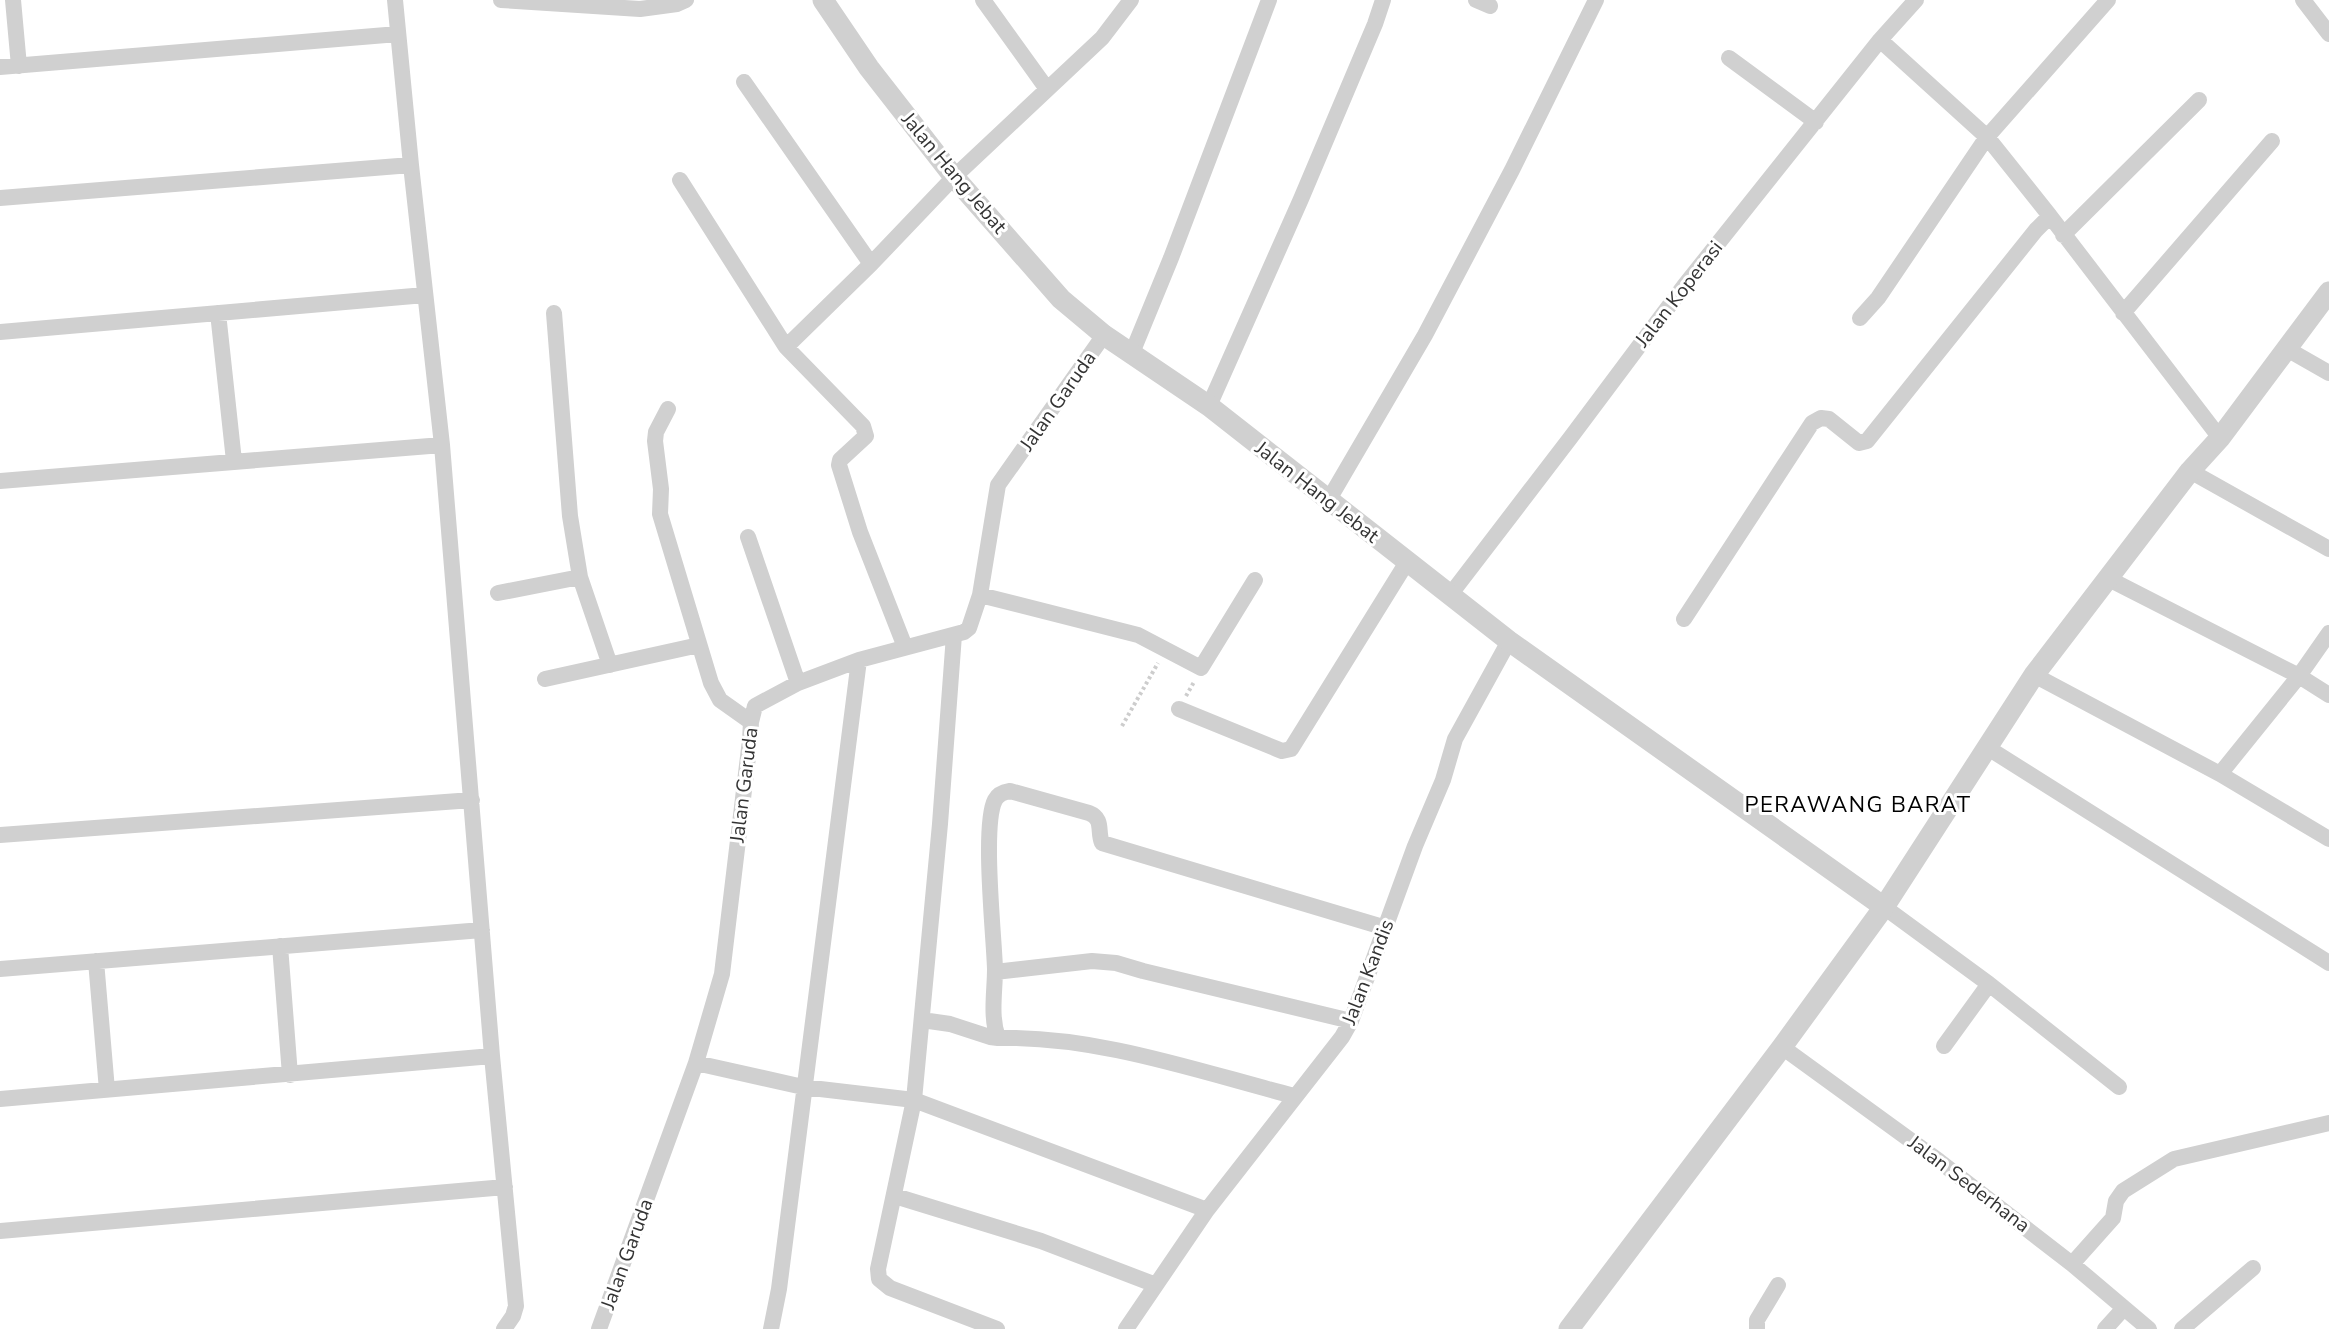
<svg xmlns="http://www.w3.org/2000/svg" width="2329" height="1329" font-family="'Nunito Sans',sans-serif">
<rect width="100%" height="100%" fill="#fff"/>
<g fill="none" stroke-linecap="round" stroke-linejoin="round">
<!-- path -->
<path stroke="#cdcdcd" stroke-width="4" stroke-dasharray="3 3" stroke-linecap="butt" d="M1186,696L1194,682
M1122,726L1158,663"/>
<!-- minor -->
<path stroke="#d0d0d0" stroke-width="16" d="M13,0L19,66
M395,0L411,165L442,445L492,1056L516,1306L513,1316L504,1329
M501,0L640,9L677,4L686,0
M983,0L1047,89
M1476,0L1490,6
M2303,0L2329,34
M1880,40L1987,137L2108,0
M1729,58L1816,122
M0,67L398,34
M744,82L871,264
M680,180L786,347L871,264L954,177L1102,38L1131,0
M0,198L411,165
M2063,235L2199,100
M218,313L234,461
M554,313L570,516L580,577L610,665
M2123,313L2272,141
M1860,318L1878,298L1987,137L2050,216
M0,332L425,295
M786,347L863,426L866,436L840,460L839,465L860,532L905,647
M2287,349L2329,373
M1132,353L1171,258L1269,0
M1209,406L1301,199L1375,24L1383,0
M668,409L656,432L655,441L661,489L660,514L711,683L720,700L751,722
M2190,471L2329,549
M0,481L442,445
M1328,501L1425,335L1512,170L1596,0
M748,537L798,683
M2107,578L2299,676L2329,633
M498,593L580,577
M980,595L1138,635L1201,668L1255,580
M1450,595L1571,437L1684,286L1880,40L1916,0
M1684,619L1812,423L1821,418L1829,419L1859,443L1867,441L2036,230L2050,216L2220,438
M954,635L940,824L914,1100L878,1269L879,1279L890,1288L997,1329
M2034,675L2220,774L2299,676L2329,695
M545,679L699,645
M1179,709L1277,749L1282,751L1291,749L1407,562
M1988,748L2329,963
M2220,774L2329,839
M0,835L472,800
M1884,907L1989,984L2119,1087
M280,946L290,1075
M96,961L107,1090
M0,969L482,930
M995,972L1092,961L1116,963L1143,971L1351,1021
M922,1020L950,1024L990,1037L998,1038
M1944,1046L1989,984
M1782,1047L1939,1161L2072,1264L2149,1329
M696,1063L803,1087L914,1100L1207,1210
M1294,1096C1197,1071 1099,1036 998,1038C990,1016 995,992 995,969C994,936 982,825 995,800C998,794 1004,792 1010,791L1089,813C1104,819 1097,831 1102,843L1386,928
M0,1099L492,1056
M895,1196L1041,1241L1156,1285
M0,1231L505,1187
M2072,1264L2113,1218L2116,1201L2123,1191L2174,1159L2329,1123
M599,1329L696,1063L722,974L750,740L751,722L755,706L798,683L859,660L964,632L969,628L980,595L998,485L1104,335
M771,1329L779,1289L859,660
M1126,1329L1207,1210L1342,1037L1351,1021L1415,846L1443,780L1455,739L1509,641
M1757,1329V1320L1778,1285
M2105,1329L2124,1308
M2182,1329L2253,1268"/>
<!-- tertiary -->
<path stroke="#d0d0d0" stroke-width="21" d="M823,0L869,68L954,177L1061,299L1104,335L1209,406L1509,641L1884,907
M1569,1329L1782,1047L1884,907L2034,675L2190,471L2220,438L2329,292"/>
</g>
<g text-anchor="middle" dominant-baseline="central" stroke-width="6" stroke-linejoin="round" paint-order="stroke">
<!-- street labels -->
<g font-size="20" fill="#333" stroke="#fff">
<text transform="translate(954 173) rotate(50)">Jalan Hang Jebat</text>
<text transform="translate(1679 294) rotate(-52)">Jalan Koperasi</text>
<text transform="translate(1058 401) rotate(-55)">Jalan Garuda</text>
<text transform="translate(1317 492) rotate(38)">Jalan Hang Jebat</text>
<text transform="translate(744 785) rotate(-83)">Jalan Garuda</text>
<text transform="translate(1368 972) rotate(-69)">Jalan Kandis</text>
<text transform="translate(1969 1184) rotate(37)">Jalan Sederhana</text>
<text transform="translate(627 1254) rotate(-70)">Jalan Garuda</text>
</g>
<!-- quarter labels -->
<g font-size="22" letter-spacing="1.5" fill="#000" stroke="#fff">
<text x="1858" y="805">PERAWANG BARAT</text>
</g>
</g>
</svg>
